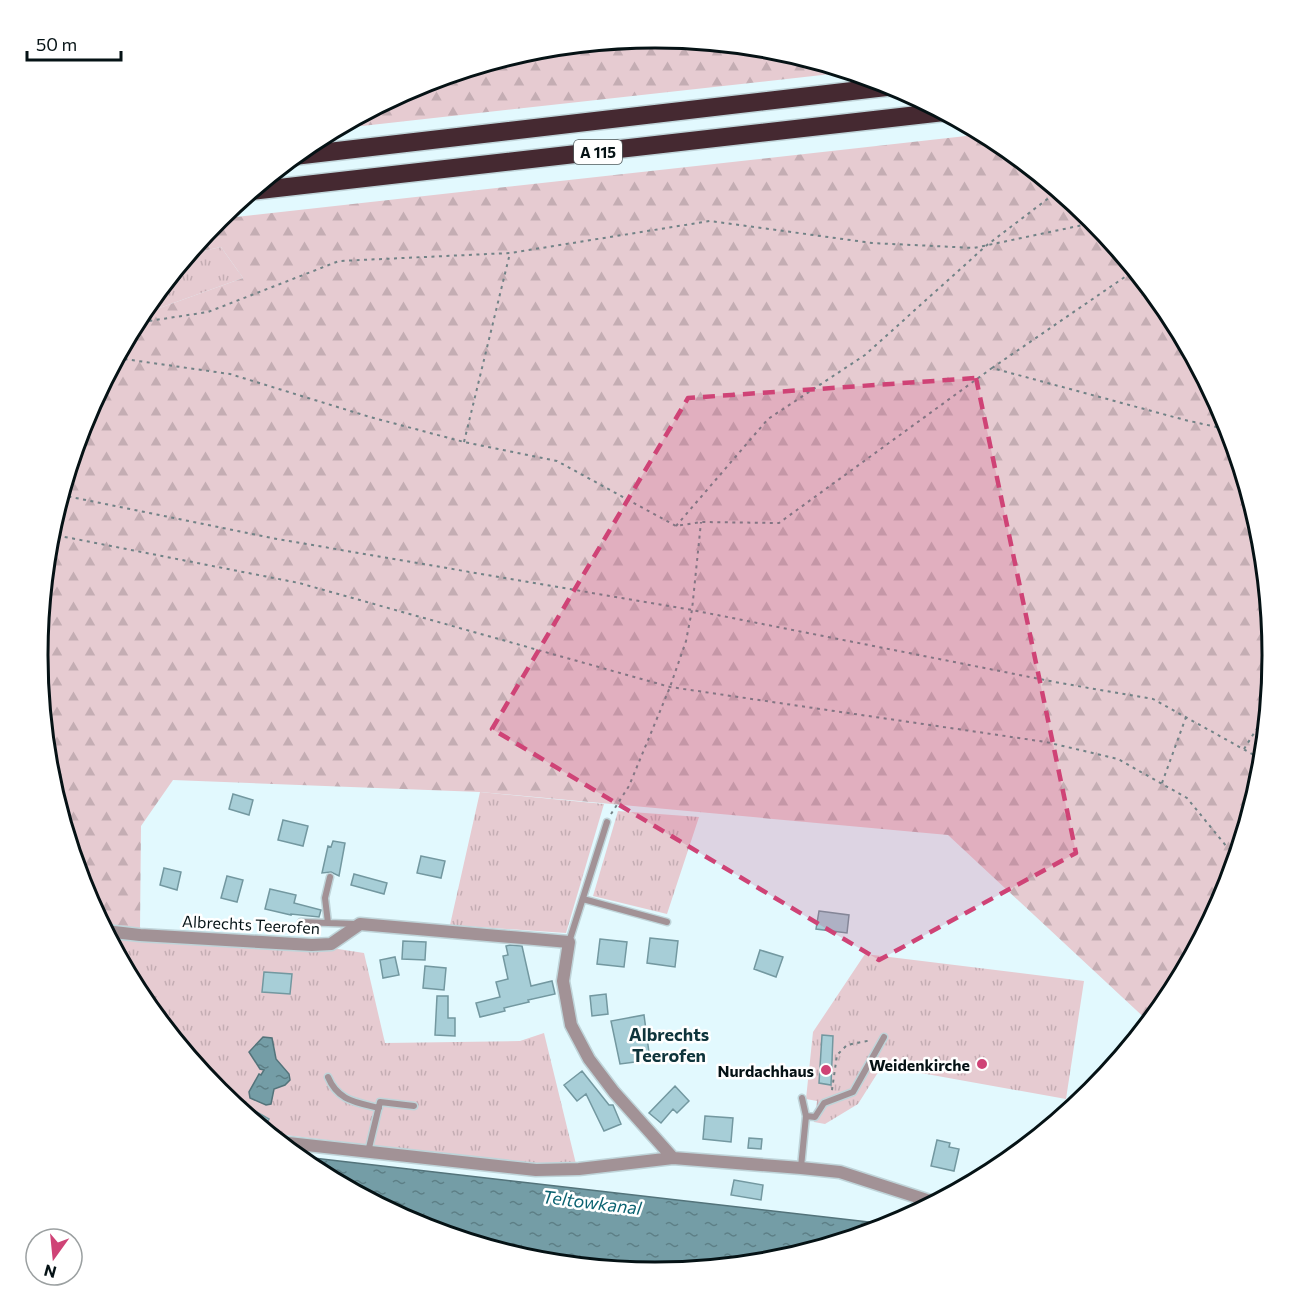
<svg xmlns="http://www.w3.org/2000/svg" width="1311" height="1311" font-family="Commissioner,sans-serif">
<defs>
<pattern id="grass-tufts" width="24" height="20" patternUnits="userSpaceOnUse" patternTransform="scale(1.5)"><rect width="24" height="20" fill="#e6cbd1"/><path d="M3 7l-1-3M5 7V3M7 7l1-3M15 17l-1-3M17 17v-4M19 17l1-3" fill="none" stroke="#c4adb3"/></pattern>
<pattern id="forest-firs" width="22" height="20" patternUnits="userSpaceOnUse" patternTransform="scale(1.5)"><rect width="22" height="20" fill="#e6cbd1"/><path d="M5 1l3.5 6h-7zM16 11l3.5 6h-7z" fill="#c4adb3"/></pattern>
<pattern id="water-ripples" width="26" height="14" patternUnits="userSpaceOnUse" patternTransform="scale(1.5)"><rect width="26" height="14" fill="#749da6"/><path d="M2 4q2-2 4 0t4 0M15 11q2-2 4 0t4 0" fill="none" stroke="#5d7f86"/></pattern>
</defs>
<rect width="100%" height="100%" fill="#e2f9fe"/>
<!-- grass -->
<path fill="url(#grass-tufts)" fill-rule="evenodd" d="M221,247L243,278L140,315L189,254Z
M480,792L604,804L566,933L450,925Z
M618,811L699,817L667,914L593,896Z
M105,931L312,945L364,953L385,1043L520,1041L544,1033L576,1164L537,1165L268,1133L218,1092L141,999ZM274,1047L276,1059L289,1074L285,1085L274,1089L273,1098L259,1074L261,1075L264,1070L252,1055Z
M865,954L1084,981L1066,1099L882,1066L858,1104L825,1124L814,1122L817,1101L806,1099L813,1032Z"/>
<!-- forest -->
<path fill="url(#forest-firs)" d="M656,38L776,49L849,72L335,129L419,84L535,49Z
M984,134L999,142L1093,219L1170,312L1227,419L1262,535L1273,656L1262,776L1226,892L1169,999L1150,1023L948,835L480,792L173,780L141,826L140,929L101,923L84,892L49,776L38,655L49,535L85,419L140,315L243,278L221,247L189,254L218,219Z
M512,1255L676,1271L655,1273L535,1262Z"/>
<!-- water -->
<path fill="url(#water-ripples)" stroke="#53737a" stroke-width="1.5" d="M263,1037L272,1038L276,1059L289,1074L290,1080L285,1085L274,1089L271,1104L266,1105L250,1098L249,1092L259,1074L261,1075L264,1070L260,1069L249,1052Z
M296,1156L895,1225L776,1262L676,1271L512,1255L419,1226L312,1169Z"/>
<!-- building -->
<path fill="#a7ced7" stroke="#7398a0" stroke-width="1.5" d="M233,794L253,800L249,815L229,809Z
M283,820L308,826L303,846L278,840Z
M333,841L345,843L339,876L331,872L322,873L328,846L331,847Z
M421,856L445,861L441,878L417,873Z
M164,868L181,872L177,890L160,885Z
M354,874L387,883L384,894L351,885Z
M227,876L243,880L237,902L221,898Z
M270,889L296,895L294,903L321,910L319,917L291,914V915L265,909Z
M819,911L849,915L847,933L816,929Z
M650,938L678,941L675,967L647,963Z
M600,939L627,942L624,967L597,964Z
M403,941L426,942L425,960L402,959Z
M510,945L522,946L531,986L552,981L555,994L528,1000L529,1002L504,1008L505,1011L480,1017L476,1003L500,997L496,982L508,979L503,956L508,955L506,946Z
M760,950L783,957L776,977L754,969Z
M395,957L399,975L383,978L380,960Z
M425,966L446,968L444,990L423,988Z
M264,972L292,974L290,994L262,992Z
M606,994L608,1014L592,1016L590,996Z
M437,996H448V1018H455V1036L435,1035Z
M644,1015L650,1060L620,1064L611,1021Z
M822,1035L833,1036L831,1085L819,1083Z
M582,1071L609,1105H613L621,1124L604,1131L586,1094L577,1101L564,1085Z
M675,1086L689,1101L677,1113L673,1109L661,1123L649,1113Z
M238,1101L269,1119L263,1129L235,1106Z
M705,1116L733,1118L731,1142L703,1139Z
M749,1138L762,1139L761,1149L748,1148Z
M937,1140L950,1143L949,1147L959,1149L954,1171L931,1166Z
M734,1180L763,1185L761,1200L731,1195Z"/>
<g fill="none" stroke-linecap="round" stroke-linejoin="round">
<!-- service casing -->
<g stroke="#bfd4d9" stroke-width="9">
<path id="service" d="M583,899L667,922
M301,922L356,924
M328,923L325,898L330,877
M569,942L607,822
M328,1077C338,1101 356,1102 379,1108
M806,1116L815,1117L824,1103L853,1092L884,1037
M368,1152L380,1102L414,1106
M801,1167L806,1116L802,1098"/>
</g>
<!-- minor casing -->
<g stroke="#bfd4d9" stroke-width="15">
<path id="minor" d="M105,931L140,935L312,945L331,944L360,924L569,942L563,981L571,1025L589,1059L614,1092L673,1158
M279,1142L536,1170L579,1169L673,1158L801,1168L840,1172L936,1203"/>
</g>
<!-- motorway casing -->
<g stroke="#bfd4d9" stroke-width="21">
<path id="motorway" d="M294,156L895,86
M252,191L944,112"/>
</g>
<!-- path -->
<path stroke="#718286" stroke-width="2" stroke-dasharray="3 4.5" stroke-linecap="butt" d="M135,325L142,322L208,312L339,261L510,253L710,221L872,243L974,248L1083,225H1098
M117,358L230,374L370,417L464,442L557,461L676,526L701,522L779,523L992,368L1185,420L1230,430
M992,368L1135,270
M464,442L510,253
M61,495L277,539L692,610L1060,683L1153,699L1263,760
M676,526L768,419L865,355L987,245L1058,191
M50,534L299,583L670,687L1046,742L1118,759L1187,798L1227,847L1238,854
M1244,749L1268,711
M1162,783L1186,717
M611,814L629,786L670,687L686,641L692,610L701,522
M832,1090L837,1055L847,1045L872,1040"/>
<!-- service -->
<use href="#service" stroke="#a29296" stroke-width="6"/>
<!-- minor -->
<use href="#minor" stroke="#a29296" stroke-width="12"/>
<!-- motorway -->
<use href="#motorway" stroke="#452931" stroke-width="18"/>
</g>
<!-- marked area -->
<path fill="#cf4376" fill-opacity="0.2" stroke="#cf4376" stroke-width="4.5" stroke-dasharray="12 8" stroke-linejoin="round" d="M976,378L1076,853L879,960L492,729L688,398Z"/>
<!-- markers -->
<g fill="#cf4376" stroke="#fff" stroke-width="2">
<circle cx="982" cy="1064" r="6"/>
<circle cx="826" cy="1070" r="6"/>
</g>
<g text-anchor="middle" dominant-baseline="central" stroke-width="5" stroke-linejoin="round" paint-order="stroke">
<!-- shield labels -->
<rect fill="#fff" stroke="#50595b" stroke-width="1.5" x="574" y="140" width="48" height="24" rx="4.5"/>
<g font-size="15" font-weight="bold" fill="#051215">
<text x="598" y="152">A 115</text>
</g>
<!-- street labels -->
<g font-size="16" fill="#051215" stroke="#fff">
<text transform="translate(251 924) rotate(3)">Albrechts Teerofen</text>
</g>
<!-- poi labels -->
<g font-size="16" font-weight="bold" fill="#051215" stroke="#fff" text-anchor="end">
<text x="970" y="1064">Weidenkirche</text>
<text x="814" y="1070">Nurdachhaus</text>
</g>
<!-- neighbourhood labels -->
<g font-size="18" font-weight="bold" fill="#0f343b" stroke="#fff">
<text x="669" y="1034">Albrechts<tspan x="669" dy="21">Teerofen</tspan></text>
</g>
<!-- water labels -->
<g font-size="18" font-style="italic" fill="#0b6371" stroke="#fff">
<text transform="translate(592 1202) rotate(7)">Teltowkanal</text>
</g>
</g>
<!-- crop -->
<path d="M0 0H1311V1311H0ZM48 655a607 607 0 1 1 1214 0a607 607 0 1 1-1214 0Z" fill="#fff" fill-rule="evenodd"/>
<path fill="none" stroke="#051215" stroke-width="3" d="M48 655a607 607 0 1 1 1214 0a607 607 0 1 1-1214 0Z"/>
<!-- north arrow -->
<g transform="translate(54 1257) rotate(195)"><circle r="28" fill="#ffffff" stroke="#9ba0a1" stroke-width="1.5"/>
<path d="M0-4.5L10 22L0 15L-10 22Z" fill="#cf4376"/>
<text y="-9" font-size="16" font-weight="bold" text-anchor="middle" fill="#051215">N</text>
</g>
<!-- scale -->
<path d="M27 51v9h94v-9" fill="none" stroke="#051215" stroke-width="3"/>
<text x="36" y="51" font-size="18" fill="#051215" stroke="#ffffff" stroke-width="4.5" paint-order="stroke">50 m</text>
</svg>
